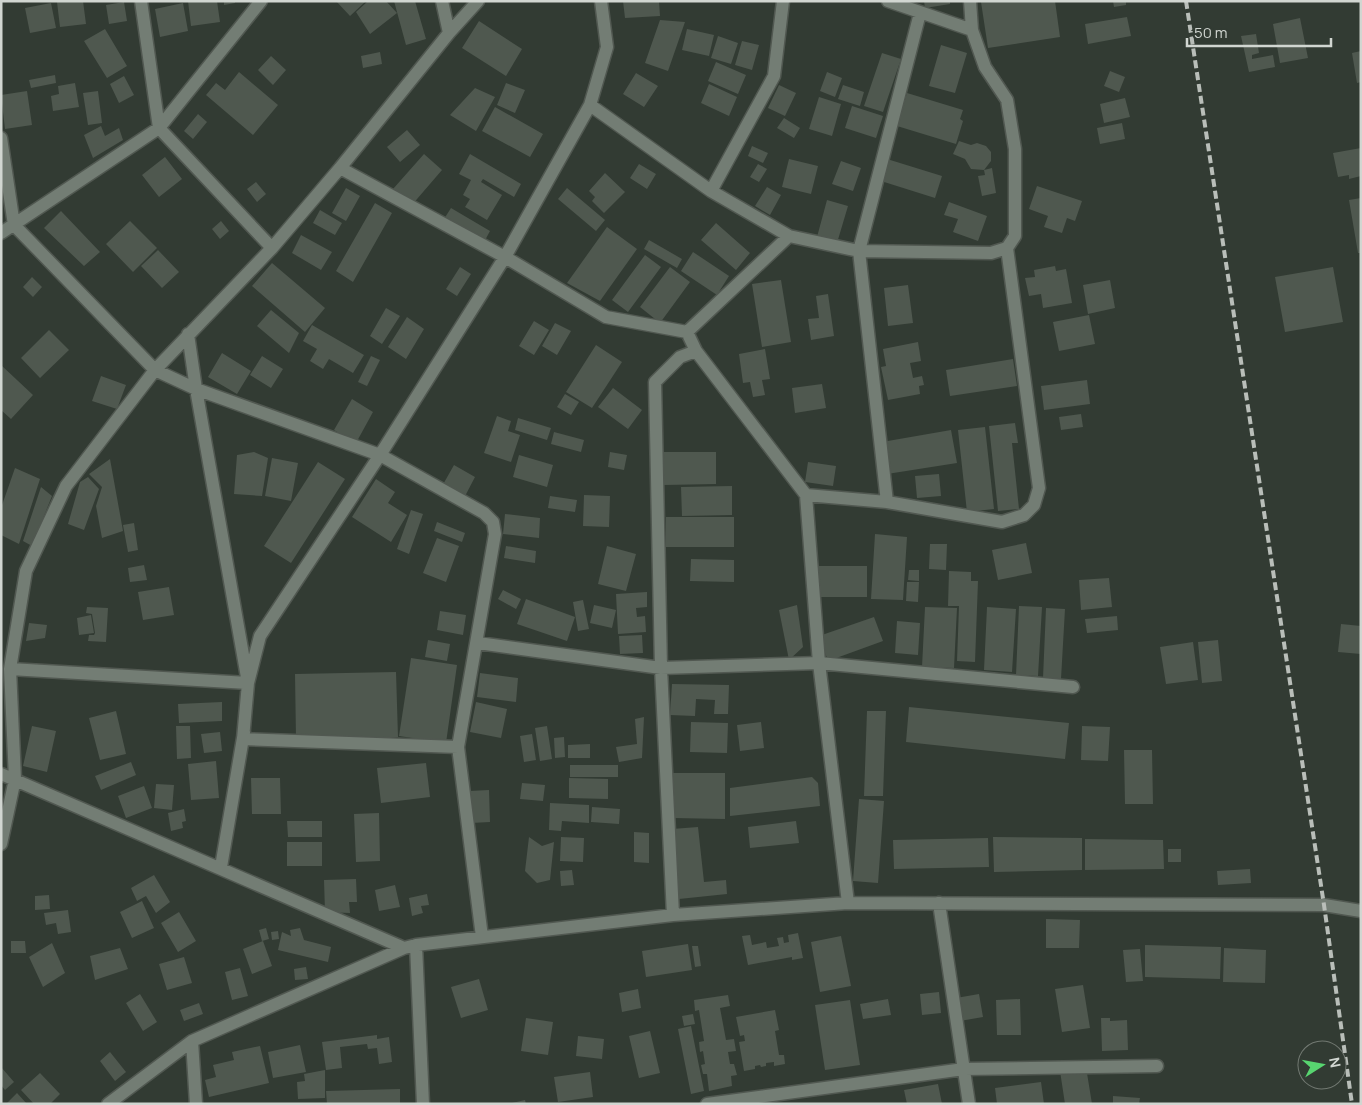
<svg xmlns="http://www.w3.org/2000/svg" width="1362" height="1105" font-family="Manrope,sans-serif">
<rect width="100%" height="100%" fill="#323b33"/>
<!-- building -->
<path fill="#4f584f" d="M83,1L86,24L60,27L57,2Z
M188,1H217L220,22L191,26Z
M224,1H235V3L224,5Z
M336,1H364L365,2L350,16Z
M368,1H386L397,13L370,34L356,12Z
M394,1H415L426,39L406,45Z
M623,1H659L660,16L625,18Z
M924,1H950V4L925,8Z
M1055,1L1060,37L988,48L981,2Z
M1113,1H1126V5L1114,7Z
M124,2L127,21L109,24L106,5Z
M51,3L56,28L30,33L25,8Z
M183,3L188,31L160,37L155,9Z
M1127,17L1131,36L1088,44L1085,24Z
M1300,18L1308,58L1280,63L1273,24Z
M660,20L685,22L668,71L645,63Z
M479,21L522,49L506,76L462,48Z
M105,29L127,66L107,78L84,41Z
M687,29L714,35L709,56L682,50Z
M1256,34L1259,53L1252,55V59L1273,55L1275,67L1249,72L1241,36Z
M718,36L738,43L731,64L711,58Z
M742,41L759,45L752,70L735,65Z
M941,45L967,53L955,93L929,86Z
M1361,51V82L1357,83L1352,53Z
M380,52L382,64L363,68L361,56Z
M882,53L901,59L883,112L864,106Z
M271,56L286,70L273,85L258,70Z
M716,62L746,75L738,94L708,81Z
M1110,71L1125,77L1119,92L1104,86Z
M239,72L278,105L253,135L206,95L216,83L225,90Z
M827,72L842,78L835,97L820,91Z
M636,73L658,86L644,107L623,94Z
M55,75L56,83L31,88L29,80Z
M124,76L134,95L119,103L110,84Z
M75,83L79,107L53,111L51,96L59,94L58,86Z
M506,83L525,90L515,113L497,105Z
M709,84L737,97L729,116L701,103Z
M779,85L796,93L785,116L768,108Z
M843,85L864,92L860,106L838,99Z
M475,88L495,97L476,131L450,115Z
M27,91L32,125L5,129L1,95Z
M98,91L102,123L88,125L83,93Z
M907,93L963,110L960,119L963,121L956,144L897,126Z
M819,97L841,104L832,136L809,129Z
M1125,98L1130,117L1104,123L1100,104Z
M852,106L883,116L876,138L845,128Z
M495,107L543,134L530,157L482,131Z
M198,114L207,122L193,139L184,131Z
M784,118L800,128L794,138L777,128Z
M1122,123L1125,139L1100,144L1097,128Z
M101,126L105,136L119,128L123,140L93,158L84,135Z
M407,130L420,145L400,162L387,147Z
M959,141L971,145L977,143L986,146L991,152V161L984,170L992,168L996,193L982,196L978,176L985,175L984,170L971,169L965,159L953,154Z
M752,146L768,153L763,163L748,156Z
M1361,148V176L1349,179V175L1338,177L1333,153Z
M424,154L442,170L411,206L393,189Z
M470,154L521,184L514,197L483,179L481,182L502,195L487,220L465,207L470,199L463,195L471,180L459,174Z
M165,157L182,179L159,197L142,175Z
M789,159L818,166L811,194L782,187Z
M887,159L942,176L935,198L881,181Z
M841,161L861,168L853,191L832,184Z
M639,164L656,174L647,189L630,178Z
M758,164L767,169L759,182L750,177Z
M605,173L625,192L604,213L592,201L595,197L589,191Z
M256,182L266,194L257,202L247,189Z
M1037,186L1082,201L1075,221L1067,218L1062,233L1044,227L1048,216L1029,209Z
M767,187L781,195L770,215L755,206Z
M346,188L360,196L346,221L332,213Z
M567,188L605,220L596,231L558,199Z
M1361,198V253H1358L1349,200Z
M827,200L848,206L837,243L817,237Z
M949,202L987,216L978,241L953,232L958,219L944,215Z
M375,203L392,213L353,282L336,271Z
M451,208L490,231L483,244L444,219Z
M320,210L342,223L335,235L313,223Z
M61,211L100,252L84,266L44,228Z
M130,221L157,248L133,272L106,244Z
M221,221L229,231L220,239L212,229Z
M716,223L750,253L736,270L701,240Z
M607,227L637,249L600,301L567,283Z
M301,235L332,252L321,270L292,253Z
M649,240L682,259L677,268L644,249Z
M158,250L179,272L162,288L141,266Z
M693,252L729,276L717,295L681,271Z
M645,255L661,267L628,312L612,300Z
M272,263L325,308L305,332L252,286Z
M1055,266L1056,271L1066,269L1072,303L1043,308L1041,294L1029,296L1025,278L1035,277L1034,270Z
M460,267L471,274L457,296L446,289Z
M670,267L690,282L660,323L640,307Z
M1333,267L1343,322L1285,332L1275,277Z
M32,277L42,287L33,297L23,287Z
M781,280L791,342L762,347L752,284Z
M1110,280L1115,308L1088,314L1083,285Z
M908,285L913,323L888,326L884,288Z
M828,294L834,336L811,340L808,319L819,318L816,296Z
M386,308L400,316L382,344L370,336Z
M271,310L299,333L289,353L257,326Z
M1089,315L1095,344L1059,351L1053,322Z
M407,317L424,329L406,359L388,347Z
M534,321L549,330L534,355L519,346Z
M555,323L571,331L557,355L542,346Z
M312,325L364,355L353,373L329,359L323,369L310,361L317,349L303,341Z
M49,330L69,350L40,378L21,358Z
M918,342L921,361L910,363L913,378L922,376L924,385L919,386L920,394L888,400L881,367L886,366L883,349Z
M596,345L622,362L592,408L566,392Z
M765,349L770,379L762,380L765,395L753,397L750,382L743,383L739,354Z
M222,353L251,371L237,394L208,377Z
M262,356L283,369L271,388L250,375Z
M371,356L380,360L367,386L358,382Z
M1013,359L1017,386L950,396L946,370Z
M1,365L33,395L11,419L1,410Z
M101,376L126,385L117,409L92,401Z
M1087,380L1090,404L1044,410L1041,386Z
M822,384L826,408L795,413L792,388Z
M613,388L642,410L628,429L598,407Z
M565,394L579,402L571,415L557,407Z
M352,399L373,412L356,443L334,430Z
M1081,414L1083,427L1061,430L1059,417Z
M497,416L511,421L508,431L520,435L511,462L484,453Z
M518,418L551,428L547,440L515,430Z
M1015,423L1018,443H1012L1019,509L998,511L989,426Z
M985,427L994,509L967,512L958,430Z
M951,430L957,463L887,474L882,442Z
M554,432L584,440L581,452L551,444Z
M254,452L268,458L262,496L234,494L237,455Z
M610,452L627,455L624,470L608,467Z
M664,452H716V484L664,485Z
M519,455L553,465L547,487L513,477Z
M272,458L298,463L291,501L265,496Z
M110,459L123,531L102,538L96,506L102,487L89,474Z
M318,462L345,479L291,563L264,546Z
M808,462L836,466L833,486L805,482Z
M454,465L475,477L463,500L441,488Z
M15,468L40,479L19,544L1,535V508Z
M939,474L941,496L917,498L915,476Z
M88,477L99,489L84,530L68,524L80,482Z
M376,479L395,492L388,503L407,515L391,542L352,517Z
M732,486V515L682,516L681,487Z
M41,487L52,496L32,546L23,541Z
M584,495L610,496L609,527L583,526Z
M550,496L577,500L575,512L548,508Z
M411,510L423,514L409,554L397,549Z
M505,514L540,518L539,538L503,534Z
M666,517H734V547H666Z
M437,522L465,533L462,542L434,531Z
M134,523L138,550L128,552L123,525Z
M875,534L907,537L903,600L871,599Z
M437,538L459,546L446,582L423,573Z
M1026,543L1032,573L998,580L992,550Z
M930,544H947L946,570L929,569Z
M506,546L536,551L535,563L504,558Z
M607,546L636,554L626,591L598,584Z
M691,559L734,560V582L690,581Z
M144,565L147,580L130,582L128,568Z
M815,566H867V597H815Z
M909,570H919V581L908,580Z
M949,571L971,572V581H978L975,662L957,661L959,606H948Z
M1109,578L1112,607L1081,610L1079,580Z
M907,582H919L918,602L906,601Z
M169,587L174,615L143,620L138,592Z
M503,590L521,599L516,609L498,599Z
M647,592V607L636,608L637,617L645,616L646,632L618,634L616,594Z
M526,599L575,617L567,641L517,624Z
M583,600L589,629L578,631L573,602Z
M594,605L616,610L612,628L590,623Z
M797,605L803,647L789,660L779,610Z
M1019,606L1042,607L1038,676L1016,675Z
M87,607L108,608L106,642L88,641L89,635H94L95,633L92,614L86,613Z
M925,607L957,608L954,668L922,667Z
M987,607L1016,609L1012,672L984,670Z
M1046,608L1065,609L1061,679L1043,678Z
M440,611L466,615L463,635L437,630Z
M91,615L94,633L79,635L77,618Z
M1117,616L1118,630L1087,633L1085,619Z
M874,617L883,641L828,661L819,636Z
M897,621L920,623L918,655L895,653Z
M29,623L47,625L45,638L26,641Z
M1341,624L1361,626V654L1338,652Z
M642,635L643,653L620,654L619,636Z
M428,640L450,644L447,661L425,657Z
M1218,640L1222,681L1202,683L1198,642Z
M1193,642L1198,680L1166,684L1160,647Z
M411,658L457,665L446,743L399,736Z
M396,672L398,737L296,739L295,674Z
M480,673L518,678L516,702L477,697Z
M672,684L729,685L728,714H714L715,700L696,699L695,716L670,715Z
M222,702V721L179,723L178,704Z
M476,702L507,709L501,738L470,732Z
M909,707L1069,723L1065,759L906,742Z
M116,711L126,754L100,760L89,718Z
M867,711H886L883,796H864Z
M644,717L642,758L619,762L616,747L637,744L635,719Z
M691,722L728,723L727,753L690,752Z
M761,722L764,748L740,751L737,725Z
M32,726L56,731L47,772L23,766Z
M176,726H190L191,758L177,759Z
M547,726L552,759L540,761L535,728Z
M1082,726L1110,727L1108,761L1081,760Z
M220,732L222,751L204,753L201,734Z
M532,734L536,760L524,762L520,736Z
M564,737L565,757L555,758L554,738Z
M590,744V758H568V745Z
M1124,750H1152L1153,804H1125Z
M216,761L219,798L191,800L188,764Z
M131,762L136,775L101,790L95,776Z
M426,763L430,797L381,803L377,768Z
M570,765H618V777H570Z
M673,773H725V819L673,818Z
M812,777L818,783L820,806L730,816V788Z
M251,778H280L281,814H252Z
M569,778L608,779V799L569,798Z
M522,783L545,785L543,801L520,799Z
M156,784L174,785L172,810L154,808Z
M144,786L152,808L126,818L118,796Z
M489,790L490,822L471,823L469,791Z
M859,799L884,801L878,883L853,881Z
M550,803L589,805V823L562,821L561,831L549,830Z
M592,807L620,809L619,824L591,822Z
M184,809L186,821L182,822L183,828L171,831L168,813Z
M379,813L380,861L356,862L354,814Z
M287,821H322V837H288Z
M796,821L799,843L750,848L748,827Z
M698,827L704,882L726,880L727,894L679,899L672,829Z
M634,832L649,833V863L634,862Z
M529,837L542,846L554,842L550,880L537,883L525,871Z
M561,837L584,838L583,862L560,861Z
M993,837L1082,838V870L994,872Z
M988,838L989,867L894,869L893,840Z
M1085,839L1163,840L1164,869L1085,870Z
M287,842H322V866H287Z
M1168,849H1181V862H1168Z
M1250,869L1251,883L1218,885L1217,871Z
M572,870L574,885L561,886L560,871Z
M154,875L170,902L156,913L146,896L137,901L131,888Z
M356,879L357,902H349L350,913L325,912L324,880Z
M395,885L400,907L379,911L375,890Z
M427,894L429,905L421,906L423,913L412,916L409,898Z
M49,895L50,909L35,910V896Z
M142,901L154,928L132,938L120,912Z
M68,910L71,932L58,934L56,923L46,925L44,913Z
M179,912L196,941L178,952L161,923Z
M1046,919L1080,920L1079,948H1046Z
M266,928L269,939L262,941L259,930Z
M300,928L304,940L331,947L328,962L278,950L282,932L291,936L290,930Z
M278,931L279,939L272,940L271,932Z
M798,933L803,958L792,960V957L748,965L742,936L750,935L752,945L766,942L767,948L779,946L777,938L783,937L784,943L789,942L788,935Z
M841,936L851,986L820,992L811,942Z
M11,941H25L26,953H11Z
M263,941L272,966L252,974L243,949Z
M52,943L65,973L43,987L29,957Z
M688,944L692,970L646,977L642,951Z
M1145,945L1221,947L1220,979L1145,977Z
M692,946H698L701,966L695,967Z
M120,948L128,969L95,980L90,956Z
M1224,948L1266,950L1265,983L1223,982Z
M1140,949L1143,981L1126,982L1123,950Z
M184,957L192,983L167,990L159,964Z
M306,967L308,979L295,980L294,969Z
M240,968L248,996L232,1000L225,972Z
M479,979L488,1010L461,1018L451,987Z
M1083,985L1090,1028L1062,1032L1055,989Z
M638,989L641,1008L622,1012L619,993Z
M939,992L941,1013L922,1015L920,994Z
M140,994L157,1022L143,1031L126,1003Z
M979,994L983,1017L960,1021L956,998Z
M728,995L730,1006L720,1008L726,1040L734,1039L736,1051L728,1052L730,1064H734L737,1075L731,1076L732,1086L709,1091L707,1074H703L701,1065L705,1064L703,1051L700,1052L699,1042L704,1041L699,1010L695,1011L694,1000Z
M888,999L891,1015L863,1019L860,1004Z
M1020,999L1021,1035H997L996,1000Z
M850,1000L860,1065L825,1070L815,1005Z
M199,1003L203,1014L184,1021L180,1010Z
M775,1010L779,1030L775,1031L779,1055H784L785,1064L774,1066V1062L766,1063V1066L761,1067L760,1065L755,1066V1069L744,1071L739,1042L745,1041L744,1035L740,1036L736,1017Z
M693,1014L695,1024L684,1026L682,1016Z
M526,1018L553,1022L548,1055L521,1051Z
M1101,1018H1110V1021L1127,1020L1128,1050L1102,1051Z
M691,1026L704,1091L691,1094L678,1029Z
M650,1031L660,1073L639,1078L629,1036Z
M377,1035V1039L389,1037L392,1062L379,1064L377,1048L368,1049L367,1044L340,1047L342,1068L326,1070L322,1042Z
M578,1036L604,1039L602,1059L576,1056Z
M300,1045L306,1072L273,1078L268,1052Z
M260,1046L269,1083L209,1097L205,1080L216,1077L213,1065L234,1060L232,1052Z
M110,1052L126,1072L115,1081L100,1061Z
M1,1067L14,1082L5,1090L1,1085Z
M1086,1067L1092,1104H1065L1060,1071Z
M325,1070V1098L298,1099L297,1082L305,1081L304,1074Z
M590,1072L593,1097L558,1102L554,1077Z
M40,1073L60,1094L50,1104H34L21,1090Z
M1041,1082L1044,1104H997L995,1088Z
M938,1084L942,1104H907L904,1090Z
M400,1089V1104H327L326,1091Z
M17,1093L27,1104H6Z
M1113,1096L1140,1098L1139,1104H1113Z
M525,1100L526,1104H512V1103Z"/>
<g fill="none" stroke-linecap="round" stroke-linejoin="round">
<!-- minor casing -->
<g stroke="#515851" stroke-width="15">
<path id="minor" d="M141,1L159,128L272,248
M442,1L449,33
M888,1L972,30
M590,105L711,191L789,236L859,251L920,13
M1,138L14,225L155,370L196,389L380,455L484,513L493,522L495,534L458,747L482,937
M340,168L505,257L606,317L687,332
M711,191L774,76L783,1
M1,233L159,128L261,1
M789,236L687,332L696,351L806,495L819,663L848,903
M188,334L196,389L248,683L243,739L458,747
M806,495L887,502L1002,522L1024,515L1034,505L1039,488L1007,248L1015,236V149L1007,100L985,67L972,30L970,1
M887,502L859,251L991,253L1007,248
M478,643L661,668L819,663L1073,687
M10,669L248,683L260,636L380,455L505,257L590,105L607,47L601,1
M1,774L404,948L416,945L673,915L848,903L1324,905L1361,911
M1,844L15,779L10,669L26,571L66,486L155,370L272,248L340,168L449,33L478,1
M221,867L244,732
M939,903L969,1104
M673,915L661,668L655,382L680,357L696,351
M416,945L423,1104
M192,1041L196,1104
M108,1104L192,1041L404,948
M707,1104L964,1069L1157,1066"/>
</g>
<!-- minor -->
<use href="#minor" stroke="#737d74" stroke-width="12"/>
<!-- rail -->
<path stroke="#b9beb9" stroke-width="4" stroke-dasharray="8 4" stroke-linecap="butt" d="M1186,1L1324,905L1352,1104"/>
</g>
<!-- border -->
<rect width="1362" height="1105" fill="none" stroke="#d1d6d1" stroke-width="5"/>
<!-- north arrow -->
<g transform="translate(1322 1065) rotate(79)"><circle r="24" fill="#323b33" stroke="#727972"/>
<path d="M0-4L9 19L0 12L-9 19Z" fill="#58d570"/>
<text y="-8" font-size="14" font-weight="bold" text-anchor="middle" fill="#d1d6d1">N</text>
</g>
<!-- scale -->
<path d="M1187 38v8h144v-8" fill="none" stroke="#d1d6d1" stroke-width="2.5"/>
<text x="1194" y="38" font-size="15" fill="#d1d6d1" stroke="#323b33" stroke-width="4" paint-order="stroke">50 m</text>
</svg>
